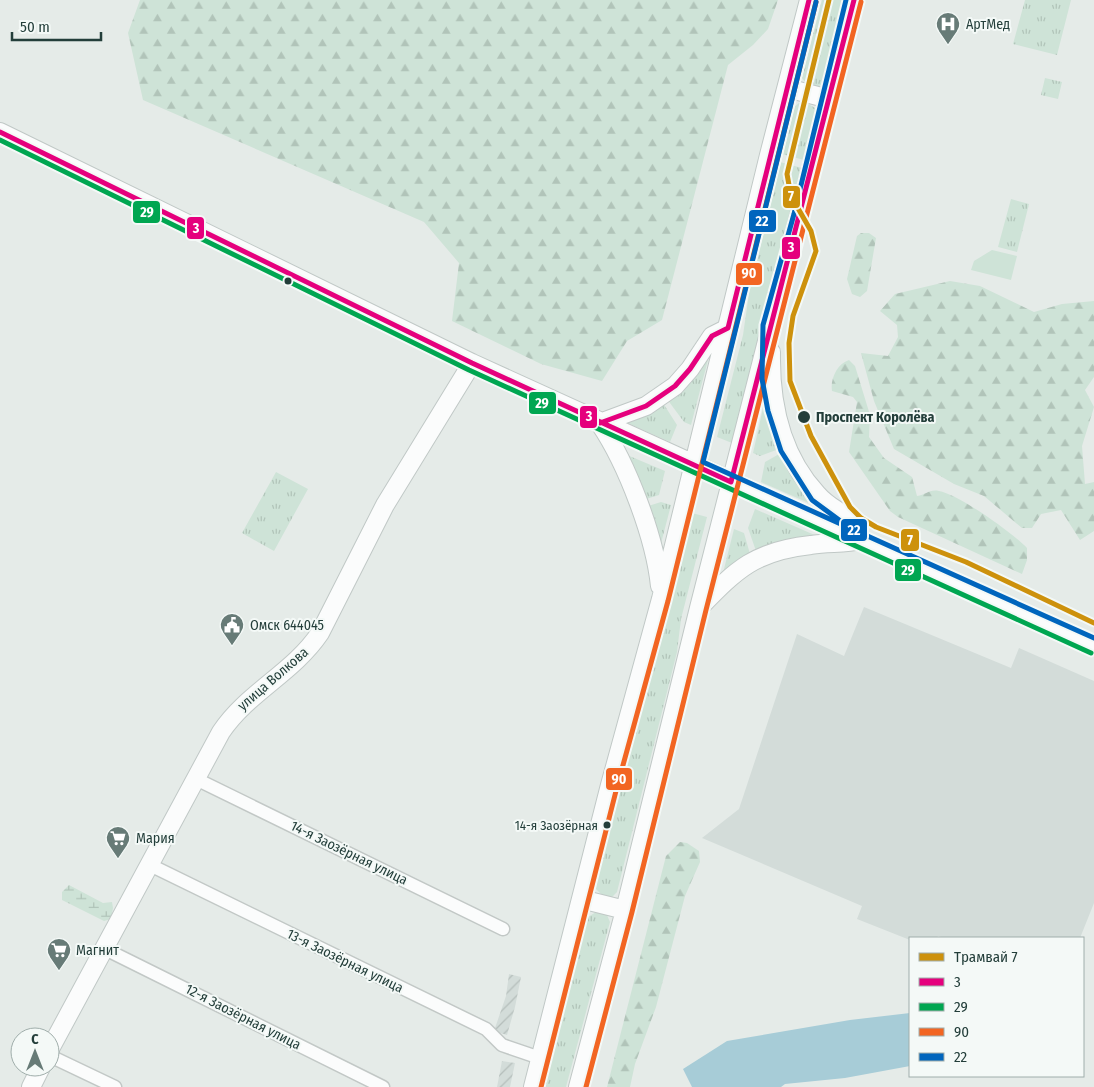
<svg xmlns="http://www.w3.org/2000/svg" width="1094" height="1087" font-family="'Fira Sans Condensed',sans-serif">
<defs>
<pattern id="industrial-furrows" width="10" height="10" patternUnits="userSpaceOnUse" patternTransform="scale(1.25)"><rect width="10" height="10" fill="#d3dcd9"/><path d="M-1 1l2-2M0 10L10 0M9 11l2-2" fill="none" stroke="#b5bebb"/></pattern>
<pattern id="grass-tufts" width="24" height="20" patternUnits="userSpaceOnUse" patternTransform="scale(1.25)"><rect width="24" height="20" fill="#cee3d7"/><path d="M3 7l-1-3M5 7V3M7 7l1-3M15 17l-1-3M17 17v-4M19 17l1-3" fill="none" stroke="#b1c4b9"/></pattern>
<pattern id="forest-firs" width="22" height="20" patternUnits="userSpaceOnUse" patternTransform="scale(1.25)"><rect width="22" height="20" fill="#cee3d7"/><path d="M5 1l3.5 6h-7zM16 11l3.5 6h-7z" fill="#b1c4b9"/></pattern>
<pattern id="wetland-marsh" width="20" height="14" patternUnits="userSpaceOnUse" patternTransform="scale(1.25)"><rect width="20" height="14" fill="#cee3d7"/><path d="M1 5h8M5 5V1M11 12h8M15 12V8" fill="none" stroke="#b1c4b9"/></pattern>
</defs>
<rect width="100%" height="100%" fill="#e5ebe8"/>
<!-- built -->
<path fill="#d3dcd9" d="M864,607L1011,668L1019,648L1094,681V903L1080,938H944L938,936L937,938H910V940L857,919L862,906L702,838L739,809L797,634L844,656Z"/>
<!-- industrial -->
<path fill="url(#industrial-furrows)" d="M509,974L521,977L515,1007L507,1035L494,1031L506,996Z
M502,1061L515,1063L510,1087H497Z"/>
<!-- grass -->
<path fill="url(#grass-tufts)" d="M822,0H844L824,84L814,88L809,87L802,78Z
M1025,0H1071L1057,55L1013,44Z
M1045,78L1062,82L1058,99L1041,95Z
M805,102L815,108L816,113L804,160L782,154L794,107L799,103Z
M780,162L802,168L732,443L717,437L743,335L752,273Z
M1011,199L1029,204L1017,252L998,247Z
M709,356L691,425L684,422L667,399L700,369Z
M765,399L769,421L779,449L760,456L753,453Z
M663,403L677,425L670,442L623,421Z
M781,453L818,507L761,482L765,462Z
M627,455L665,471L659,495L643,500Z
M276,472L308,489L274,551L242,533Z
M661,502L671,505L659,551L645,507Z
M755,509L826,540L756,551L748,528Z
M692,513L707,517L681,619L677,652L617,892L612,897L605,898L596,889L597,881Z
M734,529L744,533L750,554L723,573Z
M596,912L607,915L610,922L566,1087H544L588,917Z"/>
<!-- forest -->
<path fill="url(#forest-firs)" d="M140,0H778L768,29L753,45L728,65L662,320L627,341L602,381L541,364L452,321L459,263L424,222L143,100L128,33Z
M861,233H869L876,238L867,291L860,297L852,294L847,279L857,236Z
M950,281L980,286L1034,312L1062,304L1094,301V377L1085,390L1094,407L1082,446L1085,484L1094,482V531L1080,540L1061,510L1041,514L1032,528H1022L984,496L954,484L894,449L874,401L861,353L888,356L898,337L897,325L880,311L895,294Z
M849,360L855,366L870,415L869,437L884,458L912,477L917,496C926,495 929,489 939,491C958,494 1013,533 1027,548V560L1022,574L898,517L890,511L849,452L857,402L853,397L832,391C830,379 837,364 849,360Z
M680,842L687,843L699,851L700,862L685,896L656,1007L635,1064L630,1087H607L666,856Z"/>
<!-- wetland -->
<path fill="url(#wetland-marsh)" d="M69,885L103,903L112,902L113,908L111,919L104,921L62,900V892Z"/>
<!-- pitch -->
<path fill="#cee3d7" d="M992,250L1017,256L1011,280L971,270L974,261Z"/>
<!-- water -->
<path fill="#a7ccd7" d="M910,1013V1066L845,1078L785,1084L781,1087H692L683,1069L727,1041L850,1020Z"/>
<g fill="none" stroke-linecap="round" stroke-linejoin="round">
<!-- street casing -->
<g stroke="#c2c8c6" stroke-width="15">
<path id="street" d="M194,778L503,929
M148,864L486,1029L502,1045L540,1058
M103,948L383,1087
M50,1056L115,1087"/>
</g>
<!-- secondary casing -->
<g stroke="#c0c8c6" stroke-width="20">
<path id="secondary" d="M787,88L829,99
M0,132L472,363L1094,646
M771,352C770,403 781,455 817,494C835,515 850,509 861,540
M600,423L646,406L675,386L690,369L712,336L728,328
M600,424C627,464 655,537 660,586
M700,607C737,569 755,551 811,545C828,542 844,544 861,540
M581,899L625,910
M50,1049L221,732C248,692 293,673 320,633L385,505L472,363
M31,1087L41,1067
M533,1087L610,785L661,599L769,155L809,0
M578,1087L625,910L699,608L854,0"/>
</g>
<!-- street -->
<use href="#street" stroke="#fbfcfc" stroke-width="12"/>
<!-- secondary -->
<use href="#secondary" stroke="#fbfcfc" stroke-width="18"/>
<!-- bus-1 casing -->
<g stroke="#f4f9f7" stroke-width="9">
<path id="bus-1" d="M0,132L472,363L731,482L854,0
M600,423L646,406L675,386L690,369L712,336L728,328L809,0"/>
</g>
<!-- bus-2 casing -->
<g stroke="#f4f9f7" stroke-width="9">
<path id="bus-2" d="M0,140L469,370L1091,653"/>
</g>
<!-- bus-3 casing -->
<g stroke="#f4f9f7" stroke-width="9">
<path id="bus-3" d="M541,1087L617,787L668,601L816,2
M586,1087L632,912L706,610L861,2"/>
</g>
<!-- bus-4 casing -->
<g stroke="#f4f9f7" stroke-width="9">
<path id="bus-4" d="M846,0L794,214L763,325L762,379L768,411L781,451L812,500L850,528
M816,2L703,462L1094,638"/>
</g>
<!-- bus-1 -->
<use href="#bus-1" stroke="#e5007d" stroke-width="5"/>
<!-- bus-2 -->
<use href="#bus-2" stroke="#00a651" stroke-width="5"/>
<!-- bus-3 -->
<use href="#bus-3" stroke="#f26522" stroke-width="5"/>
<!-- bus-4 -->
<use href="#bus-4" stroke="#0065bd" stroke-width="5"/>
<!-- tram-1 casing -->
<g stroke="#f4f9f7" stroke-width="9">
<path id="tram-1" d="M829,0L787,174L791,196L811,231L816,251L793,316L789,343L790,381L811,436L850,507L861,518L876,527L966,562L1094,623"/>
</g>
<!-- tram-1 -->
<use href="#tram-1" stroke="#cd910c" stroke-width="5"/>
</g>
<!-- icons -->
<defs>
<g id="hospital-pin" transform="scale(1.25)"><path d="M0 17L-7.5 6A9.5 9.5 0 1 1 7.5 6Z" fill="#677b77" stroke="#f4f9f7"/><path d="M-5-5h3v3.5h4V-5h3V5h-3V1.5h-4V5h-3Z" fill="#fff"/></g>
<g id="civic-pin" transform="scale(1.25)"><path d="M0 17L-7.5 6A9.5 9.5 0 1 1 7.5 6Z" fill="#677b77" stroke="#f4f9f7"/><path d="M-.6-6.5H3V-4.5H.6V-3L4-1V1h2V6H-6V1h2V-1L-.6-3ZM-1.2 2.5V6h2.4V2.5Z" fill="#fff"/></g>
<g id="supermarket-pin" transform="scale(1.25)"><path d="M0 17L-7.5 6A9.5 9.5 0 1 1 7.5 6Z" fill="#677b77" stroke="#f4f9f7"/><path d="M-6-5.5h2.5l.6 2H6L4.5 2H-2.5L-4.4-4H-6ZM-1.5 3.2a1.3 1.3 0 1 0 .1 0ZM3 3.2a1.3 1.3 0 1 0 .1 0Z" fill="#fff"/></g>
</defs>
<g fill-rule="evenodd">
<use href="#hospital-pin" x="948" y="24"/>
<use href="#civic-pin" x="232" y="625"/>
<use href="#supermarket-pin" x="118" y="838"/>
<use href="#supermarket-pin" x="59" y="950"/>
</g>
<!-- markers -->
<g fill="#233e3a" stroke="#f4f9f7" stroke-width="2">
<circle cx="288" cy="281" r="4.5"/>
<circle cx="804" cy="417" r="7"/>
<circle cx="607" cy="825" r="4.5"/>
</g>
<g text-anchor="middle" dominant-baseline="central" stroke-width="4" stroke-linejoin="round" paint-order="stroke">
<!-- bus labels -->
<g font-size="13" fill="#233e3a" stroke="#f4f9f7" text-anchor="end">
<text x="598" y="825">14-я Заозёрная</text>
</g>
<!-- poi labels -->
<g font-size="14" fill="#233e3a" stroke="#f4f9f7" text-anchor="start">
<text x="966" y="24">АртМед</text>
<text x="250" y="625">Омск 644045</text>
<text x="136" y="838">Мария</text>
<text x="76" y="950">Магнит</text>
</g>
<!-- stop labels -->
<g font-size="14" font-weight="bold" fill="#233e3a" stroke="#f4f9f7" text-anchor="start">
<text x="816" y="417">Проспект Королёва</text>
</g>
<!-- street labels -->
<g font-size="14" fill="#233e3a" stroke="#f4f9f7">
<text transform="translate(273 679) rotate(-41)">улица Волкова</text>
<text transform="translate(349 853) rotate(26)">14-я Заозёрная улица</text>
<text transform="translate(345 961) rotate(26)">13-я Заозёрная улица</text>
<text transform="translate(243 1017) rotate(27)">12-я Заозёрная улица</text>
</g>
</g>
<g stroke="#f4f9f7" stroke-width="2">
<rect x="782" y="185" width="19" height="24" rx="5" fill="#cd910c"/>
<rect x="132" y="200" width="29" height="24" rx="5" fill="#00a651"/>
<rect x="748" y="209" width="29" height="24" rx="5" fill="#0065bd"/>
<rect x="186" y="216" width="19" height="24" rx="5" fill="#e5007d"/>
<rect x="781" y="236" width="20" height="24" rx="5" fill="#e5007d"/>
<rect x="735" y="262" width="28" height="24" rx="5" fill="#f26522"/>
<rect x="528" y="391" width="29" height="24" rx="5" fill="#00a651"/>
<rect x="579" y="405" width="19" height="24" rx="5" fill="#e5007d"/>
<rect x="840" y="518" width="28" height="24" rx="5" fill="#0065bd"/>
<rect x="900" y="528" width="20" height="24" rx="5" fill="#cd910c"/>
<rect x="894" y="558" width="28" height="24" rx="5" fill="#00a651"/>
<rect x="605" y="767" width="28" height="24" rx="5" fill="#f26522"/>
</g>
<g font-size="14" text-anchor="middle" font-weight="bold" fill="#fff">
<text x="791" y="201">7</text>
<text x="147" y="217">29</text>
<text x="762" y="226">22</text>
<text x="196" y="233">3</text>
<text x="791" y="252">3</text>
<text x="749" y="278">90</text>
<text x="542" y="408">29</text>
<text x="589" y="421">3</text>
<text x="854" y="535">22</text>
<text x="910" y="545">7</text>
<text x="908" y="575">29</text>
<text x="619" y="784">90</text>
</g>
<!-- legend -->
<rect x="909" y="937" width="175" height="140" fill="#f4f9f7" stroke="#a0aeab"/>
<rect x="919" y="953" width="25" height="8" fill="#cd910c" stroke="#a0aeab"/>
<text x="954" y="962" font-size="15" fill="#233e3a">Трамвай 7</text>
<rect x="919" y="978" width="25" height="8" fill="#e5007d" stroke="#a0aeab"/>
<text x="954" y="987" font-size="15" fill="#233e3a">3</text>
<rect x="919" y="1003" width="25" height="8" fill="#00a651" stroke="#a0aeab"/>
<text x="954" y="1012" font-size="15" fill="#233e3a">29</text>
<rect x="919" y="1028" width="25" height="8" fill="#f26522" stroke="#a0aeab"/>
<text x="954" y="1037" font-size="15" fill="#233e3a">90</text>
<rect x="919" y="1053" width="25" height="8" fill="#0065bd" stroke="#a0aeab"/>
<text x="954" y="1062" font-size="15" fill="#233e3a">22</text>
<!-- north arrow -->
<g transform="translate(35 1052)"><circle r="24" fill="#f4f9f7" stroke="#a0aeab"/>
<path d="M0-4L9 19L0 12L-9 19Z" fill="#677b77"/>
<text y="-8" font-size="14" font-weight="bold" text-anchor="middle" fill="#233e3a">С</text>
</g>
<!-- scale -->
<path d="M12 32v8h89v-8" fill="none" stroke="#233e3a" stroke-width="2.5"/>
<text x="20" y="32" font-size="15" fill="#233e3a" stroke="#f4f9f7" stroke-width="4" paint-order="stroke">50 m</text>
</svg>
